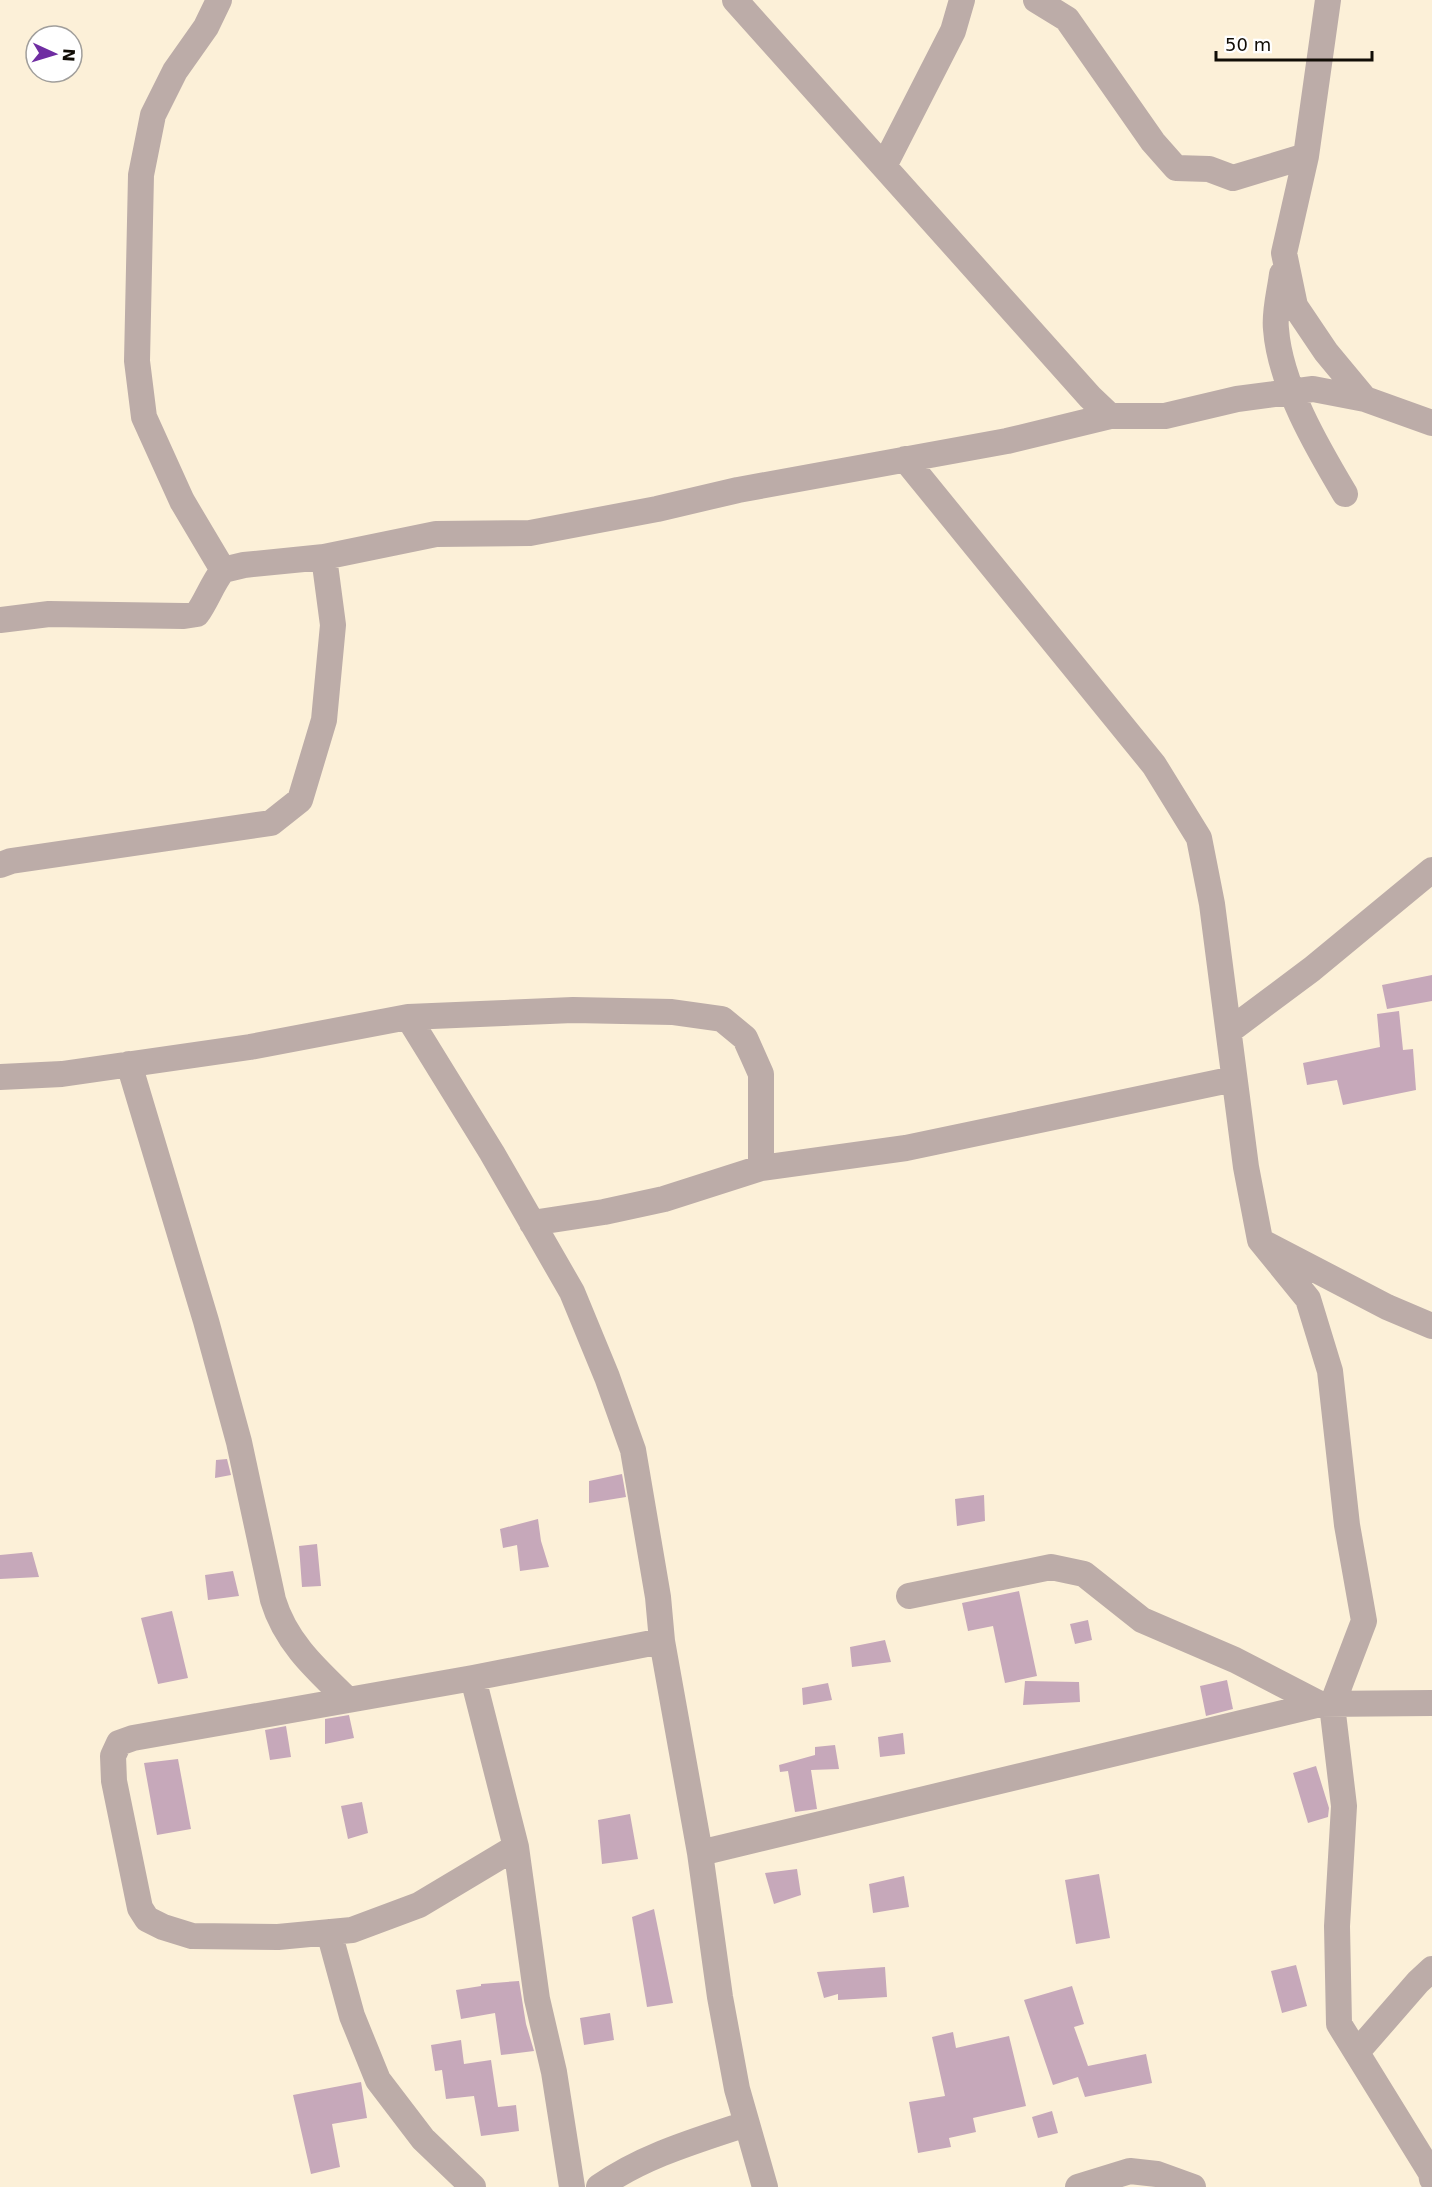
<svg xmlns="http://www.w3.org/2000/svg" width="1432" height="2187" font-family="'DejaVu Sans',sans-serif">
<rect width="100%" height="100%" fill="#fcf0d8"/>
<!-- building -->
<path fill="#c6a8ba" d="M1432,975V1001L1387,1009L1382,985Z
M1399,1011L1403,1050L1413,1049L1416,1090L1343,1105L1337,1080L1307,1085L1303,1063L1380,1047L1377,1014Z
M227,1459L231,1475L215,1478L216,1460Z
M622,1474L626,1497L589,1503V1481Z
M984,1495L985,1521L957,1526L955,1499Z
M538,1519L541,1541L549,1567L520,1571L517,1545L503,1548L500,1529Z
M317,1544L321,1586L302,1587L299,1546Z
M32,1552L39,1577L0,1579V1555Z
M233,1571L239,1596L208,1600L205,1575Z
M1019,1591L1037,1676L1005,1683L993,1626L968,1631L962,1603Z
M172,1611L188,1678L158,1684L141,1618Z
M1088,1620L1092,1640L1075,1644L1070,1624Z
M885,1640L891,1662L852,1667L850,1647Z
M1227,1680L1233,1709L1206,1716L1200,1686Z
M1025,1681L1079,1682L1080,1702L1023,1705Z
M828,1683L832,1700L803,1705L802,1688Z
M349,1715L354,1738L325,1744V1719Z
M286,1726L291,1757L270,1760L265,1730Z
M903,1733L905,1754L880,1757L878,1737Z
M835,1745L839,1769L811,1770L817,1809L795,1812L788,1771L780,1772L779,1765L815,1755V1747Z
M178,1759L191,1829L157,1835L144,1763Z
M1316,1766L1329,1808L1328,1817L1308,1823L1293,1773Z
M362,1802L368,1833L348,1839L341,1806Z
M630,1814L638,1859L602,1864L598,1820Z
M797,1869L801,1895L774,1904L765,1873Z
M1099,1874L1110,1938L1076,1944L1065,1880Z
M904,1876L909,1907L873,1913L869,1884Z
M654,1909L673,2003L647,2007L632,1917Z
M1296,1965L1307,2006L1282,2013L1271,1971Z
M885,1967L887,1997L838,2000V1994L824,1998L817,1972Z
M519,1981L526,2024L534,2051L501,2055L495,2013L461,2019L456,1990L481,1986V1984Z
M1072,1986L1084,2024L1074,2027L1088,2066L1146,2054L1152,2083L1085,2097L1078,2077L1053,2085L1024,2000Z
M610,2013L614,2040L584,2045L580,2018Z
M953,2032L956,2048L1009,2036L1026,2106L973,2118L976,2132L949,2138L951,2147L918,2153L909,2102L945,2096L932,2037Z
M461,2040L464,2064L491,2060L498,2107L516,2105L519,2131L481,2136L474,2096L446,2099L442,2070L435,2071L431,2045Z
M361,2082L367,2118L332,2124L340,2167L311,2174L293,2095Z
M1052,2111L1058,2133L1038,2138L1032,2117Z"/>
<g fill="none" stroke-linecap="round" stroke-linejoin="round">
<!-- minor -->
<path stroke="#bcaca8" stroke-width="26" d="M219,0L206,27L175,71L153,115L141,175L137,361L144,417L182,501L223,570
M735,0L1090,397L1110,416
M1036,0L1067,19L1153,142L1176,168L1209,169L1233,178L1306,156
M1328,0L1306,156L1284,253L1295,306L1326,352L1365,399L1432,423
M884,166L953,31L962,0
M1282,274C1280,291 1274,312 1276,329C1280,384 1317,447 1345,494
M905,459L1154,765L1199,838L1212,904L1246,1167L1260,1240L1308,1299L1330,1371L1347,1525L1364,1621L1332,1705L1344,1806L1337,1926L1339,2024L1431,2173L1432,2179
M0,620L49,614L184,616L197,614C207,600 212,584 223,570L244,565L324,557L436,534L530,533L657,509L738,490L1007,441L1110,416H1165L1237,399L1313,389L1365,399
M0,865L11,861L271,823L300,800L324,720L333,625L324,557
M408,1017L492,1153L572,1292L607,1377L633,1450L658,1597L662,1641L700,1853L720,1997L737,2089L765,2187
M1229,1031L1312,969L1432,870
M129,1064L206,1321L239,1442L273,1600C286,1643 317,1670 348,1700
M0,1077L62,1074L250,1047L408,1017L573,1010L672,1012L722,1019L745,1038L761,1074V1168
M532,1223L604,1212L664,1199L761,1168L906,1148L1234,1079
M1268,1245L1387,1307L1432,1326
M909,1596L1051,1567L1084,1574L1142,1620L1235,1660L1320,1704
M473,1678L516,1847L537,1999L554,2072L572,2187
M516,1847L419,1905L352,1930L278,1937L192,1936L163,1927L147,1919L140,1908L114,1781L113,1756L119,1743L133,1738L473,1678L662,1641
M700,1853L1320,1704L1432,1703
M329,1932L352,2016L378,2080L423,2139L473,2187
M1357,2052L1418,1982L1432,1969
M599,2187C643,2156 695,2141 746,2124
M1078,2187L1130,2171L1157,2174L1193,2187"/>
</g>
<!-- north arrow -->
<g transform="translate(54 54) rotate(94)"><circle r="28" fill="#ffffff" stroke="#a09e9b" stroke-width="1.5"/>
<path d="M0-4.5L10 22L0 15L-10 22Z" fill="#6f2da2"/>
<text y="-9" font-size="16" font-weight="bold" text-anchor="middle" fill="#110d06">N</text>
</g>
<!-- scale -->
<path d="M1216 51v9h156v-9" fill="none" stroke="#110d06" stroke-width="3"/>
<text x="1225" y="51" font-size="18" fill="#110d06" stroke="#ffffff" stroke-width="4.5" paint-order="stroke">50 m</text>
</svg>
